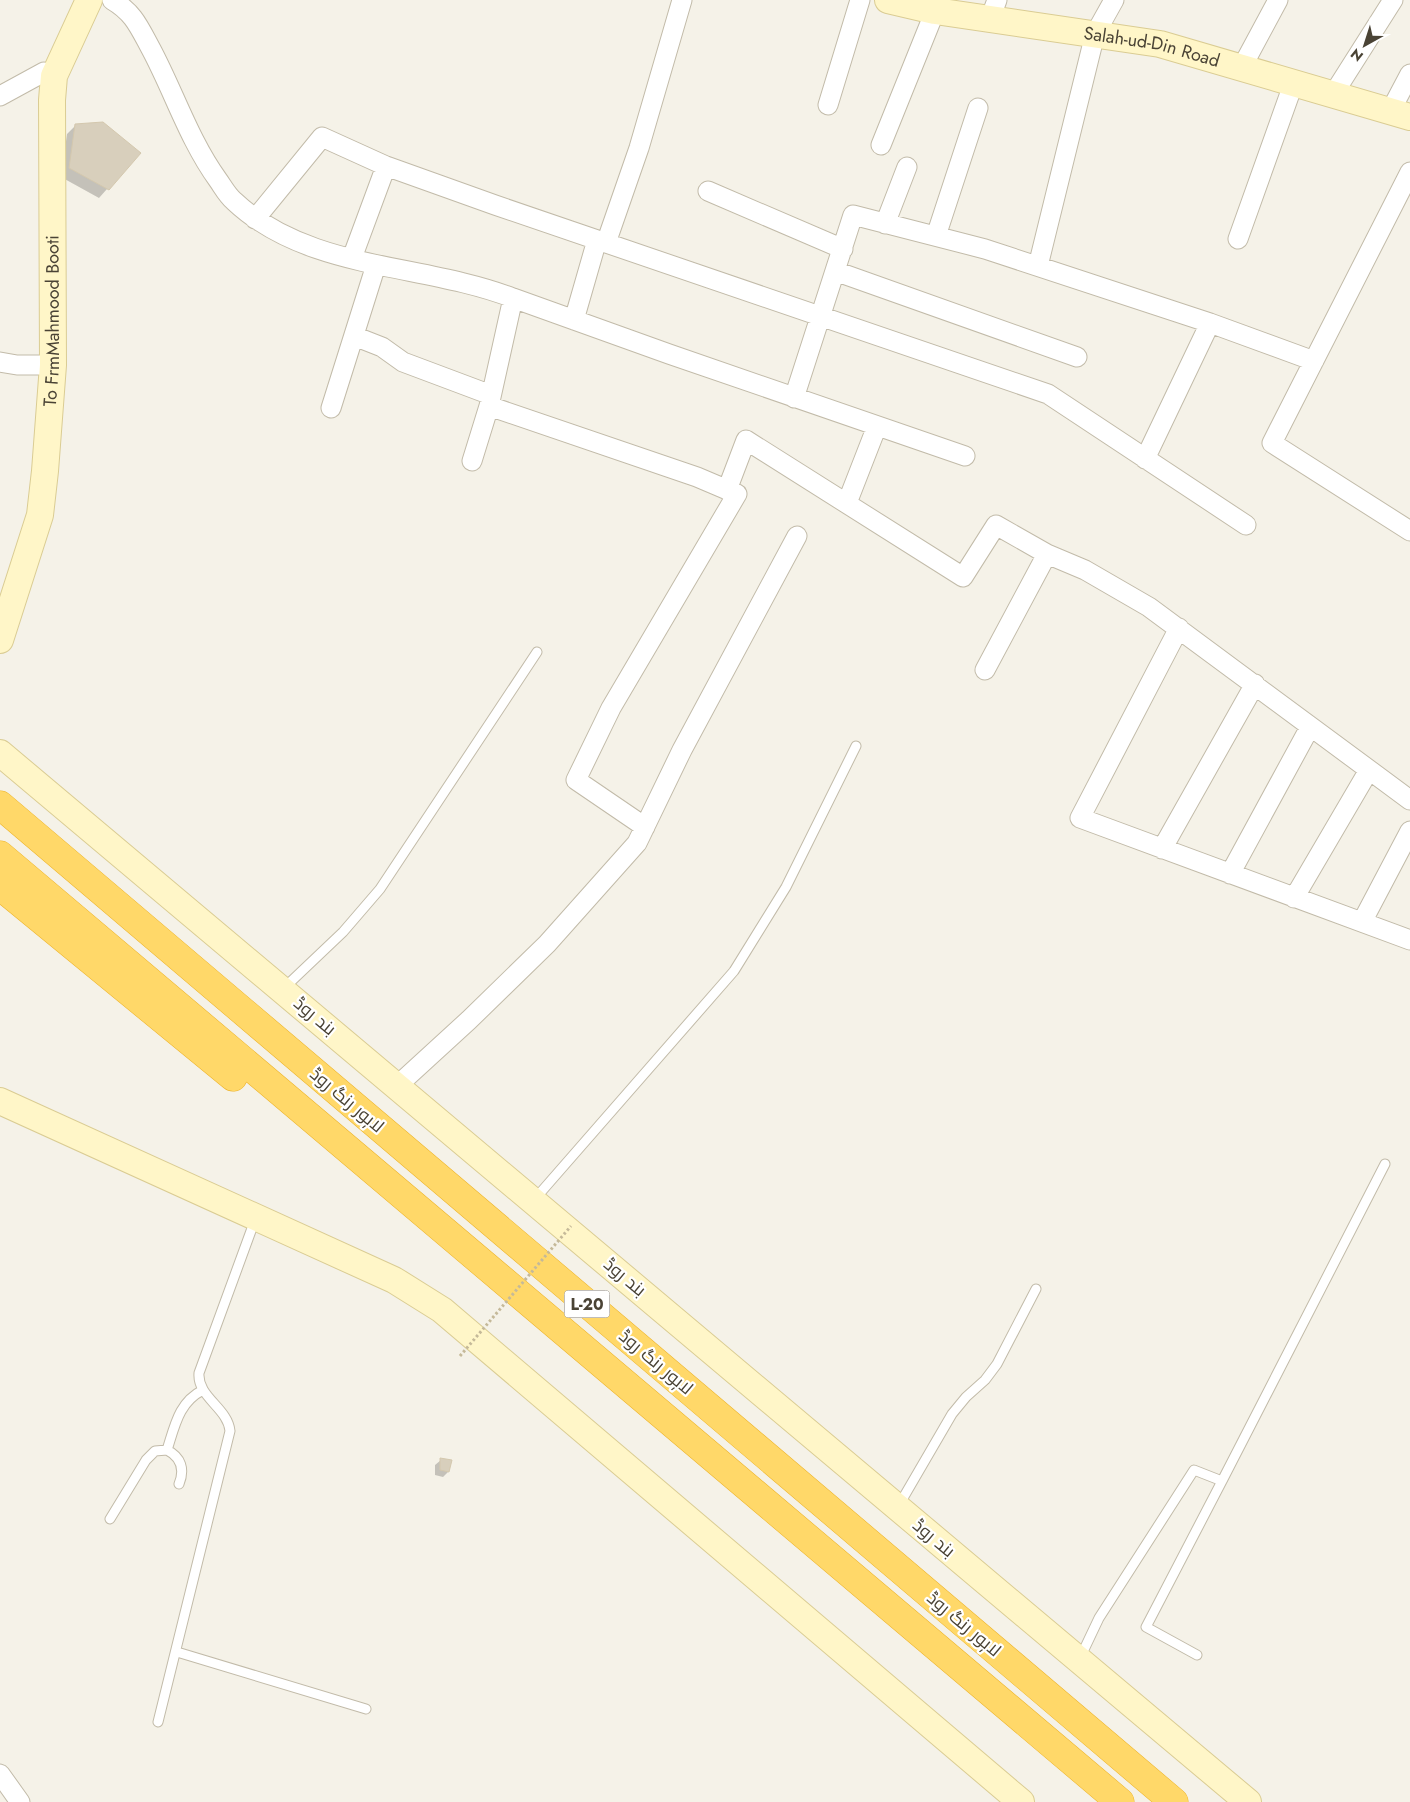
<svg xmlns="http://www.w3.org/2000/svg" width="1410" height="1802" font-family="Jost,Cairo,sans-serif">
<rect width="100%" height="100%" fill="#f5f2e8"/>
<!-- shadow -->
<path fill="#0003" d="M76,125L139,153L99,198L61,177L67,134Z
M441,1460L448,1472L443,1477L435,1475V1465Z"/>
<!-- building -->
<path fill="#d8cfbc" stroke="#d4c8ae" d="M103,122L141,153L109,190L69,168L75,124Z
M440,1458L452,1460L449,1472L440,1470Z"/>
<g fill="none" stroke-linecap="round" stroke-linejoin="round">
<!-- lane casing -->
<g stroke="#c2bba9" stroke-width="11">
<path id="lane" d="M283,989L343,932L380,889L537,652
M534,1200L734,971L786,887L856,746
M167,1450C181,1457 185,1469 179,1484
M899,1505L952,1414L966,1397L985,1380L997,1364L1036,1289
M110,1519L146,1460L155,1451L167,1450C175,1425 179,1402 203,1390
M177,1652L366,1709
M1197,1655L1146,1627L1222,1481
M1080,1658L1099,1618L1194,1470L1222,1481L1385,1164
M158,1722L230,1431C228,1408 197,1397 199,1373L255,1220"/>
</g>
<!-- street casing -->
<g stroke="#c2bba9" stroke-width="21">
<path id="street" d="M112,0C134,13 139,27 151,49C174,92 189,140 218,180C223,187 227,195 234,201C308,271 423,263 513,298L489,406
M990,19L997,0
M1242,67L1278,0
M1334,93L1393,0
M0,96L44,72L54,76
M828,105L860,0
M1391,110L1410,74
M881,145L935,11
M1410,172L1272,443L1410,531
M708,191L843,249
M255,219L322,137L386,166L495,205L1048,394L1246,525
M885,224L907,167
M936,236L978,108
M1238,239L1294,82
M606,243L639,148L682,0
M352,258L386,166
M1038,266L1095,34L1114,0
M835,271L1077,357
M513,298L669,354L965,456
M574,320L597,240
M1210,323L1314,361
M354,336L382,347L403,362L491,395
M0,362L17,365H53
M794,398L853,215L985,249L1210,323L1145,459
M331,408L376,265
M472,461L489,406L697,477L737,494L611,708L576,780L645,827
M727,490L746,440L963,577L996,525L1047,554L1085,570L1149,607L1410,800
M847,503L877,426
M1179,628L1080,818L1410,940
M985,670L1047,554
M1162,849L1255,684
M1230,874L1310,727
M1294,898L1369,770
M1362,922L1410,831
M398,1085L469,1020L547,944L637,843L682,750L797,536
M0,1774L20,1802"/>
</g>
<!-- secondary casing -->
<g stroke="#dacc93" stroke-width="28">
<g id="secondary">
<path id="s1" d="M888,0L935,11L1160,44L1410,117"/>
<path id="s2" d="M0,640L40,515L45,471L53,365L52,100L54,76L89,0"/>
<path d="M0,753L1248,1802"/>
<path d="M0,1101L394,1280L442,1310L1021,1802"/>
</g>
</g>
<!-- highway casing -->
<g stroke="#edb32a" stroke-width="29">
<path id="highway" d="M0,805L1174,1802
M0,855L1120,1802
M0,886L233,1077"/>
</g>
<!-- lane -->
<use href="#lane" stroke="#fff" stroke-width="9"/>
<!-- street -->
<use href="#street" stroke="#fff" stroke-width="19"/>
<!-- secondary -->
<use href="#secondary" stroke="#fff6c8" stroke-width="26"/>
<!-- highway -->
<use href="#highway" stroke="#ffd869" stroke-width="28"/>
<!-- path-bridge -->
<path stroke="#c5b999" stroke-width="3" stroke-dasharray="2.5 2.5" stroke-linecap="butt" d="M460,1356L571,1226"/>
</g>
<g text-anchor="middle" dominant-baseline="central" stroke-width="4.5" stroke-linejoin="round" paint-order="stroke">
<!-- shield labels -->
<rect fill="#fff" stroke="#807b72" stroke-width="1" x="564.5" y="1290.5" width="45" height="27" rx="4"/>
<g font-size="16" font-weight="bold" fill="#4a4335">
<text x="587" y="1304">L-20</text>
</g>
<!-- street labels -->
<g font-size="18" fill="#4a4335" stroke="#fff">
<text stroke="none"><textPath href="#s1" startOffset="268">Salah-ud-Din Road</textPath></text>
<text stroke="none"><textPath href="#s2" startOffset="326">To FrmMahmood Booti</textPath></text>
<text transform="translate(315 1016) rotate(40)">بند روڈ</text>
<text transform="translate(347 1100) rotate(40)">لاہور رنگ روڈ</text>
<text transform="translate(625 1277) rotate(40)">بند روڈ</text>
<text transform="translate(656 1362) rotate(40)">لاہور رنگ روڈ</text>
<text transform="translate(934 1538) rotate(40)">بند روڈ</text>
<text transform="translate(964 1624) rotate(40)">لاہور رنگ روڈ</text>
</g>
</g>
<!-- north arrow -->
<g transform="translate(1365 45) rotate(219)" stroke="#ffffff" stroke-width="4" paint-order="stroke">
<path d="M0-4L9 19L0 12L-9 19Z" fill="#4a4335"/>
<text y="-8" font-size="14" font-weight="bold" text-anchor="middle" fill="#4a4335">N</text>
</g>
</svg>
